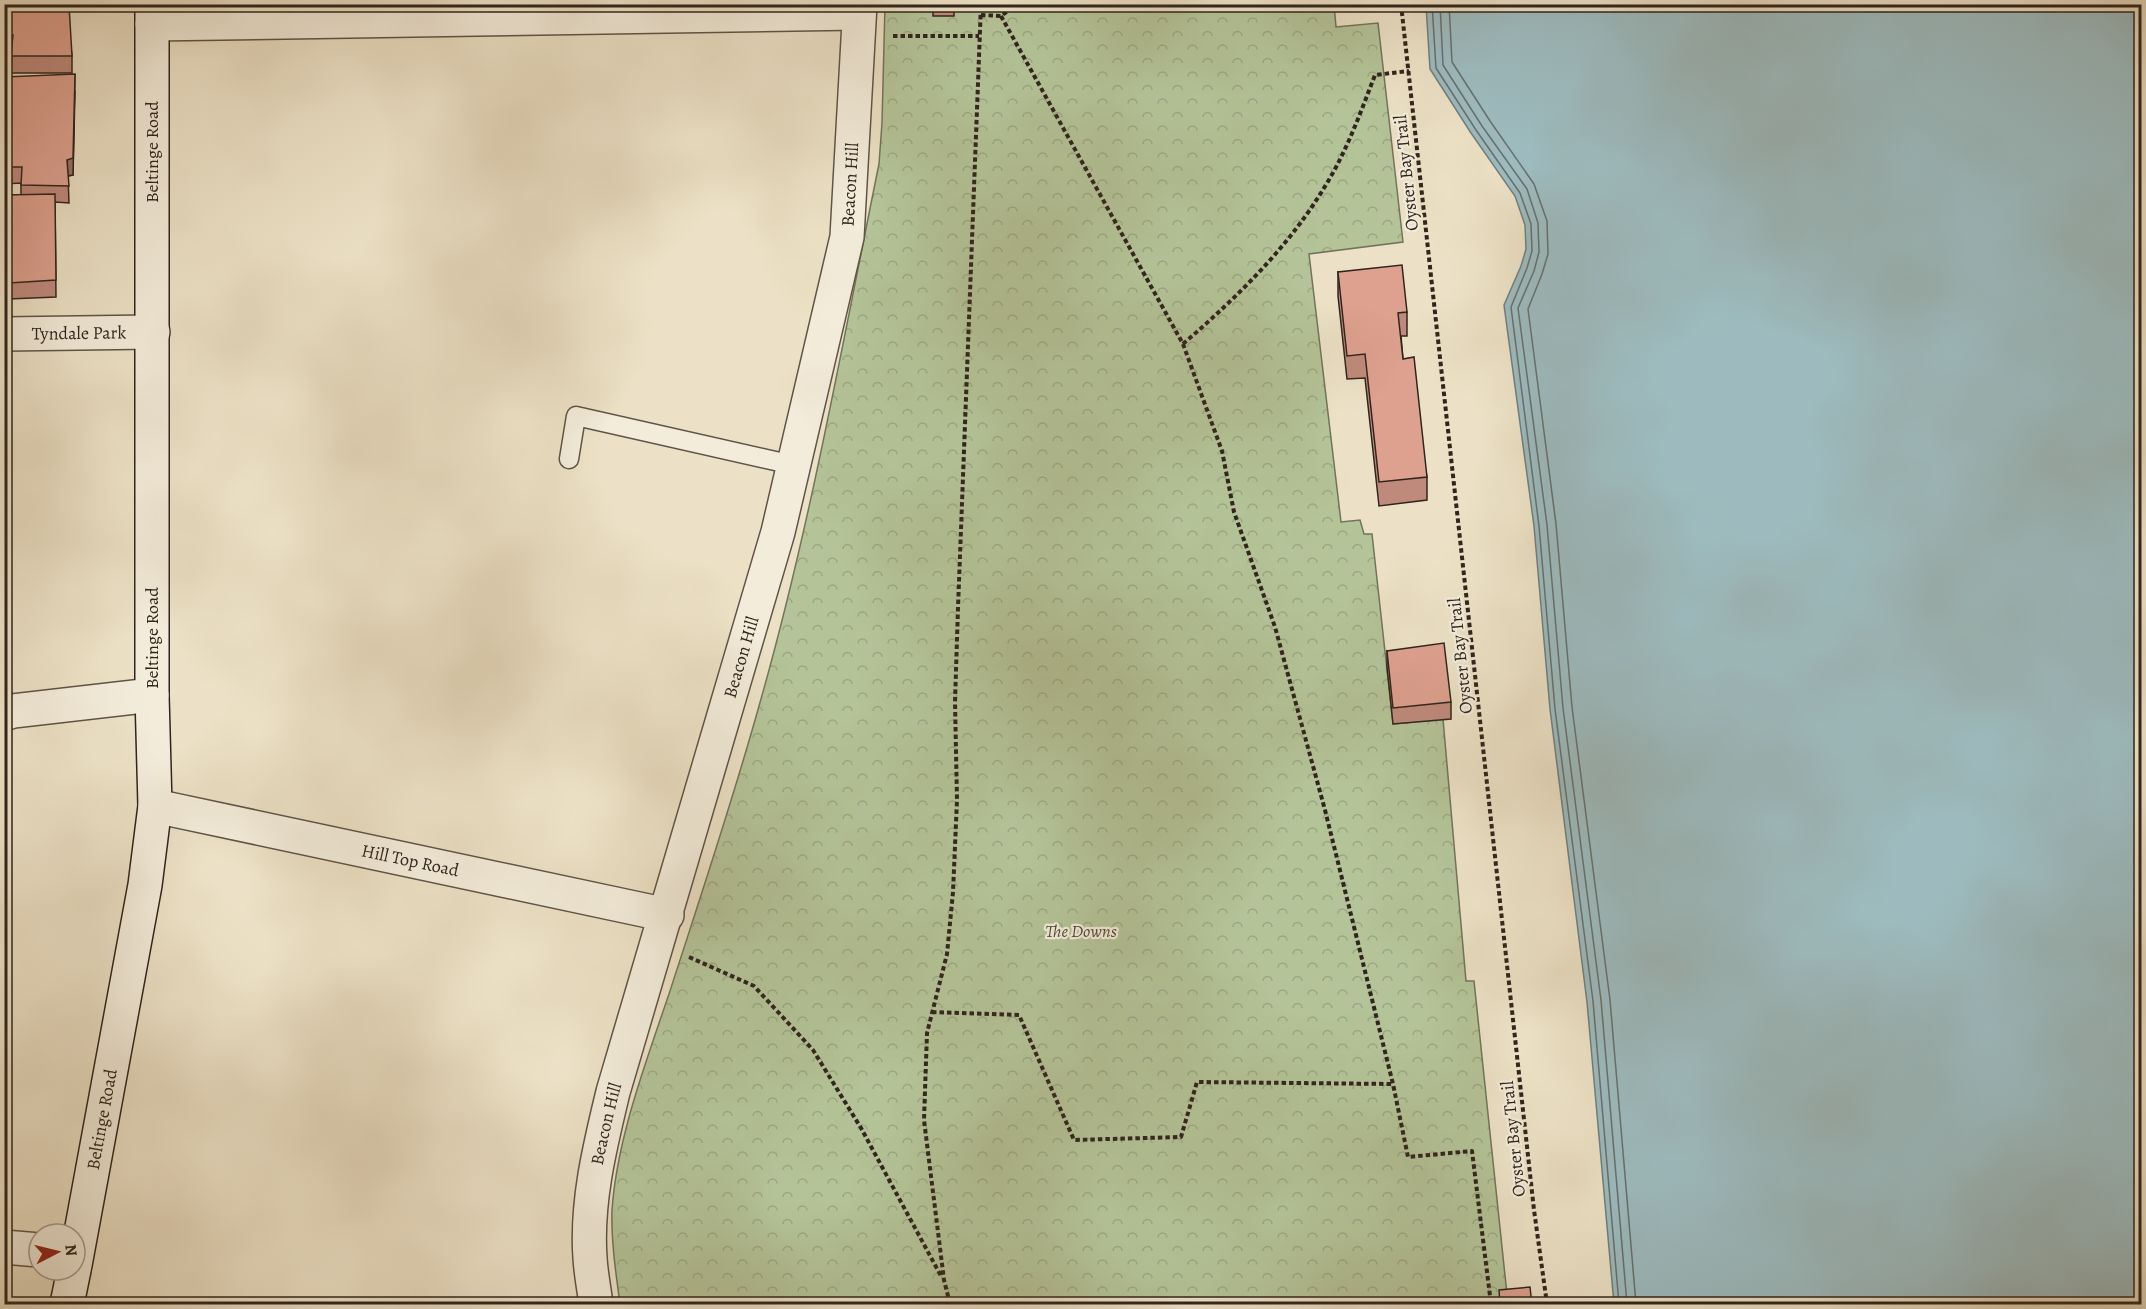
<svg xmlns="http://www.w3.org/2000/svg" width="2146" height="1309" font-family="Alegreya,serif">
<defs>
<pattern id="park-crowns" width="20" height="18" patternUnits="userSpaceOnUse" patternTransform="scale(1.5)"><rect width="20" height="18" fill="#b4c398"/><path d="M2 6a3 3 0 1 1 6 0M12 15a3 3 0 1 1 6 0" fill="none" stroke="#9ba783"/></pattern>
</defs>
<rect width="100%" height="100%" fill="#ece1c6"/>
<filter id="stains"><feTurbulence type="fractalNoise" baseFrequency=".00333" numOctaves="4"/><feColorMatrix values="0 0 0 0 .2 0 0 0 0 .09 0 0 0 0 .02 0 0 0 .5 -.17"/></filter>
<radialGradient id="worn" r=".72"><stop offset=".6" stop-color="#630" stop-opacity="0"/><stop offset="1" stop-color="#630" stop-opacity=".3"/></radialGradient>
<!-- park -->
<path fill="url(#park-crowns)" stroke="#72745a" stroke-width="1.5" d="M1334,4L1336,27L1378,23L1403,242L1309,254L1341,522L1360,520L1364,534H1372L1393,724L1443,719L1466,981H1474L1508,1304H620C616,1274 611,1241 612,1210C617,1138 646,1062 669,994C700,898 732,803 759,706C810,528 842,345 879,164L882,123L885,5Z"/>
<!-- water -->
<path fill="#9dbbbf" stroke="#717f7e" stroke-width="1.5" d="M1426,5H2141V1304H1614L1587,1002L1550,709L1534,526L1504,305L1521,266L1526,249L1525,225L1515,196L1471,133L1430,69Z"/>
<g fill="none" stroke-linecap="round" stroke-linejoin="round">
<!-- shore -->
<path stroke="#66706e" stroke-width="1.5" d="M1432,4L1436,68L1476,130L1520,193L1531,224L1532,251L1527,268L1511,307L1539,526L1555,709L1593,1001L1619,1304
M1440,4L1443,65L1482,126L1527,189L1538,223L1539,252L1534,271L1518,308L1547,525L1563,708L1601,1000L1627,1304
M1449,4L1452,62L1490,121L1534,184L1547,221L1548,254L1542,274L1528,309L1556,524L1572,707L1610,1000L1636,1304"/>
<!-- lane casing -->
<g stroke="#5f5447" stroke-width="21">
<path id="lane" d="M569,459L576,416L793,465"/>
</g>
<!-- street casing -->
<g stroke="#5f5447" stroke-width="36">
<g id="street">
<path d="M152,24L859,13"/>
<path id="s1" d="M4,334L153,332"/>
<path d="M4,714L13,711L152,695"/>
<path id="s2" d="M155,806L667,915"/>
<path d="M4,1247L39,1250"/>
<path id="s3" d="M596,1304C594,1289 591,1274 590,1258C586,1202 600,1146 613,1092L778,532L847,237L860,4"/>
</g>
</g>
<!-- secondary casing -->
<g stroke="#30251d" stroke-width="36">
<g id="secondary">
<path id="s4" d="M75,1265L145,885L155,806L152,695V4"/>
<path d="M67,1304L74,1270"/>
</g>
</g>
<!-- path -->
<path stroke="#30251d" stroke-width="4" stroke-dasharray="4.5 3" stroke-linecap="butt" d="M1401,4L1534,1210L1547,1304
M981,15L1001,16L1017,4
M1001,16L1183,344L1222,451L1234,512L1275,627L1325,810L1393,1084L1408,1157L1472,1151L1491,1304
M893,36H979
M1183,344C1236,298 1287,249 1324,188C1346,153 1360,114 1375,75L1409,71
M689,957L754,986L813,1050L861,1128L941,1276
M932,1012L1019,1015L1074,1140L1181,1137L1197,1082L1393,1084
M950,1304L944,1280L924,1120L927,1033L947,954L953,892L957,800L955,702L958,608L981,4"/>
<!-- lane -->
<use href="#lane" stroke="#f3ecda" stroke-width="18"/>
<!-- street -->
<use href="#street" stroke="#f3ecda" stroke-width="33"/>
<!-- secondary -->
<use href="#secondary" stroke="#f3ecda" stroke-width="33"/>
</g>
<!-- wall -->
<path fill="#bf8a7c" stroke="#30251d" stroke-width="1.5" d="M4,4H66L72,56V73H11L12,51L4,52Z
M933,4H954V16H933Z
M4,77L75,91L73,175L68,176L69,203L55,202L56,297L9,299V284L4,283V195H21V183L4,184Z
M1338,272L1407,312V336H1401L1403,359L1427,477V500L1379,506L1365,378L1347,379L1338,296Z
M1387,651L1451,702V719L1393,724L1387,667Z"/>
<!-- shaded-wall -->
<path fill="#9b7165" stroke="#30251d" stroke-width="1.5" d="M75,74L73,175L67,176V160Z"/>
<!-- building -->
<path fill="#dea190" stroke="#30251d" stroke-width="1.5" d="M933,4H954V8H933Z
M4,5H69L72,56H11L13,35H4Z
M75,74L73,158L67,160L69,186L21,185L22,167H4V77Z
M55,194L56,280L9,283L10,268L4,267V195Z
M1402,265L1407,312L1398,313L1403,359L1414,357L1427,477L1379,482L1365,354L1347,356L1338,272Z
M1444,643L1451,702L1393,708L1387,651Z
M1530,1287L1532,1305H1500L1499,1290Z"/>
<g text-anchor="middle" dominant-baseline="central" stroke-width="4.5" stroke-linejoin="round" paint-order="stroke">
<!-- street labels -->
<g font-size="18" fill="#30251d" stroke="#f3ecda">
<text transform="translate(152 152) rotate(-90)">Beltinge Road</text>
<text transform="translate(1406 173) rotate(-96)">Oyster Bay Trail</text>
<text stroke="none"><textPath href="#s3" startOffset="1154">Beacon Hill</textPath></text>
<text stroke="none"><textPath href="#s1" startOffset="75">Tyndale Park</textPath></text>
<text transform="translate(152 638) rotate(-90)">Beltinge Road</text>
<text transform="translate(1460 656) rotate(-96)">Oyster Bay Trail</text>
<text stroke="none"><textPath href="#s3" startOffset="668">Beacon Hill</textPath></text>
<text stroke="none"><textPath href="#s2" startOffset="261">Hill Top Road</textPath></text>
<text stroke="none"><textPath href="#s4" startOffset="148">Beltinge Road</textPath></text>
<text stroke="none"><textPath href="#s3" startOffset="182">Beacon Hill</textPath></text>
<text transform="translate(1513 1139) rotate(-96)">Oyster Bay Trail</text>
</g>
<!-- park labels -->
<g font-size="18" font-style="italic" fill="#514c3c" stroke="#f3ecda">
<text x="1081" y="931">The Downs</text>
</g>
</g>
<!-- margin -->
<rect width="2146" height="1309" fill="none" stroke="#ece1c6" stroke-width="24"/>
<rect x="6" y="6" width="2134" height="1297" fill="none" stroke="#30251d" stroke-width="3"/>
<rect x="12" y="12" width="2122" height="1285" fill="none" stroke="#30251d" stroke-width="1.5"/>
<!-- north arrow -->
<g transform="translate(57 1252) rotate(83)"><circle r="28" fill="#f3ecda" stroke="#a59c8e" stroke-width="1.5"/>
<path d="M0-4.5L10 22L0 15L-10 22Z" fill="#8f2418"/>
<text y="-9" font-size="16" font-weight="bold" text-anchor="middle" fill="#30251d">N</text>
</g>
<rect width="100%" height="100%" filter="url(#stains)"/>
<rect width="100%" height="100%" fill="url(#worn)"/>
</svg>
